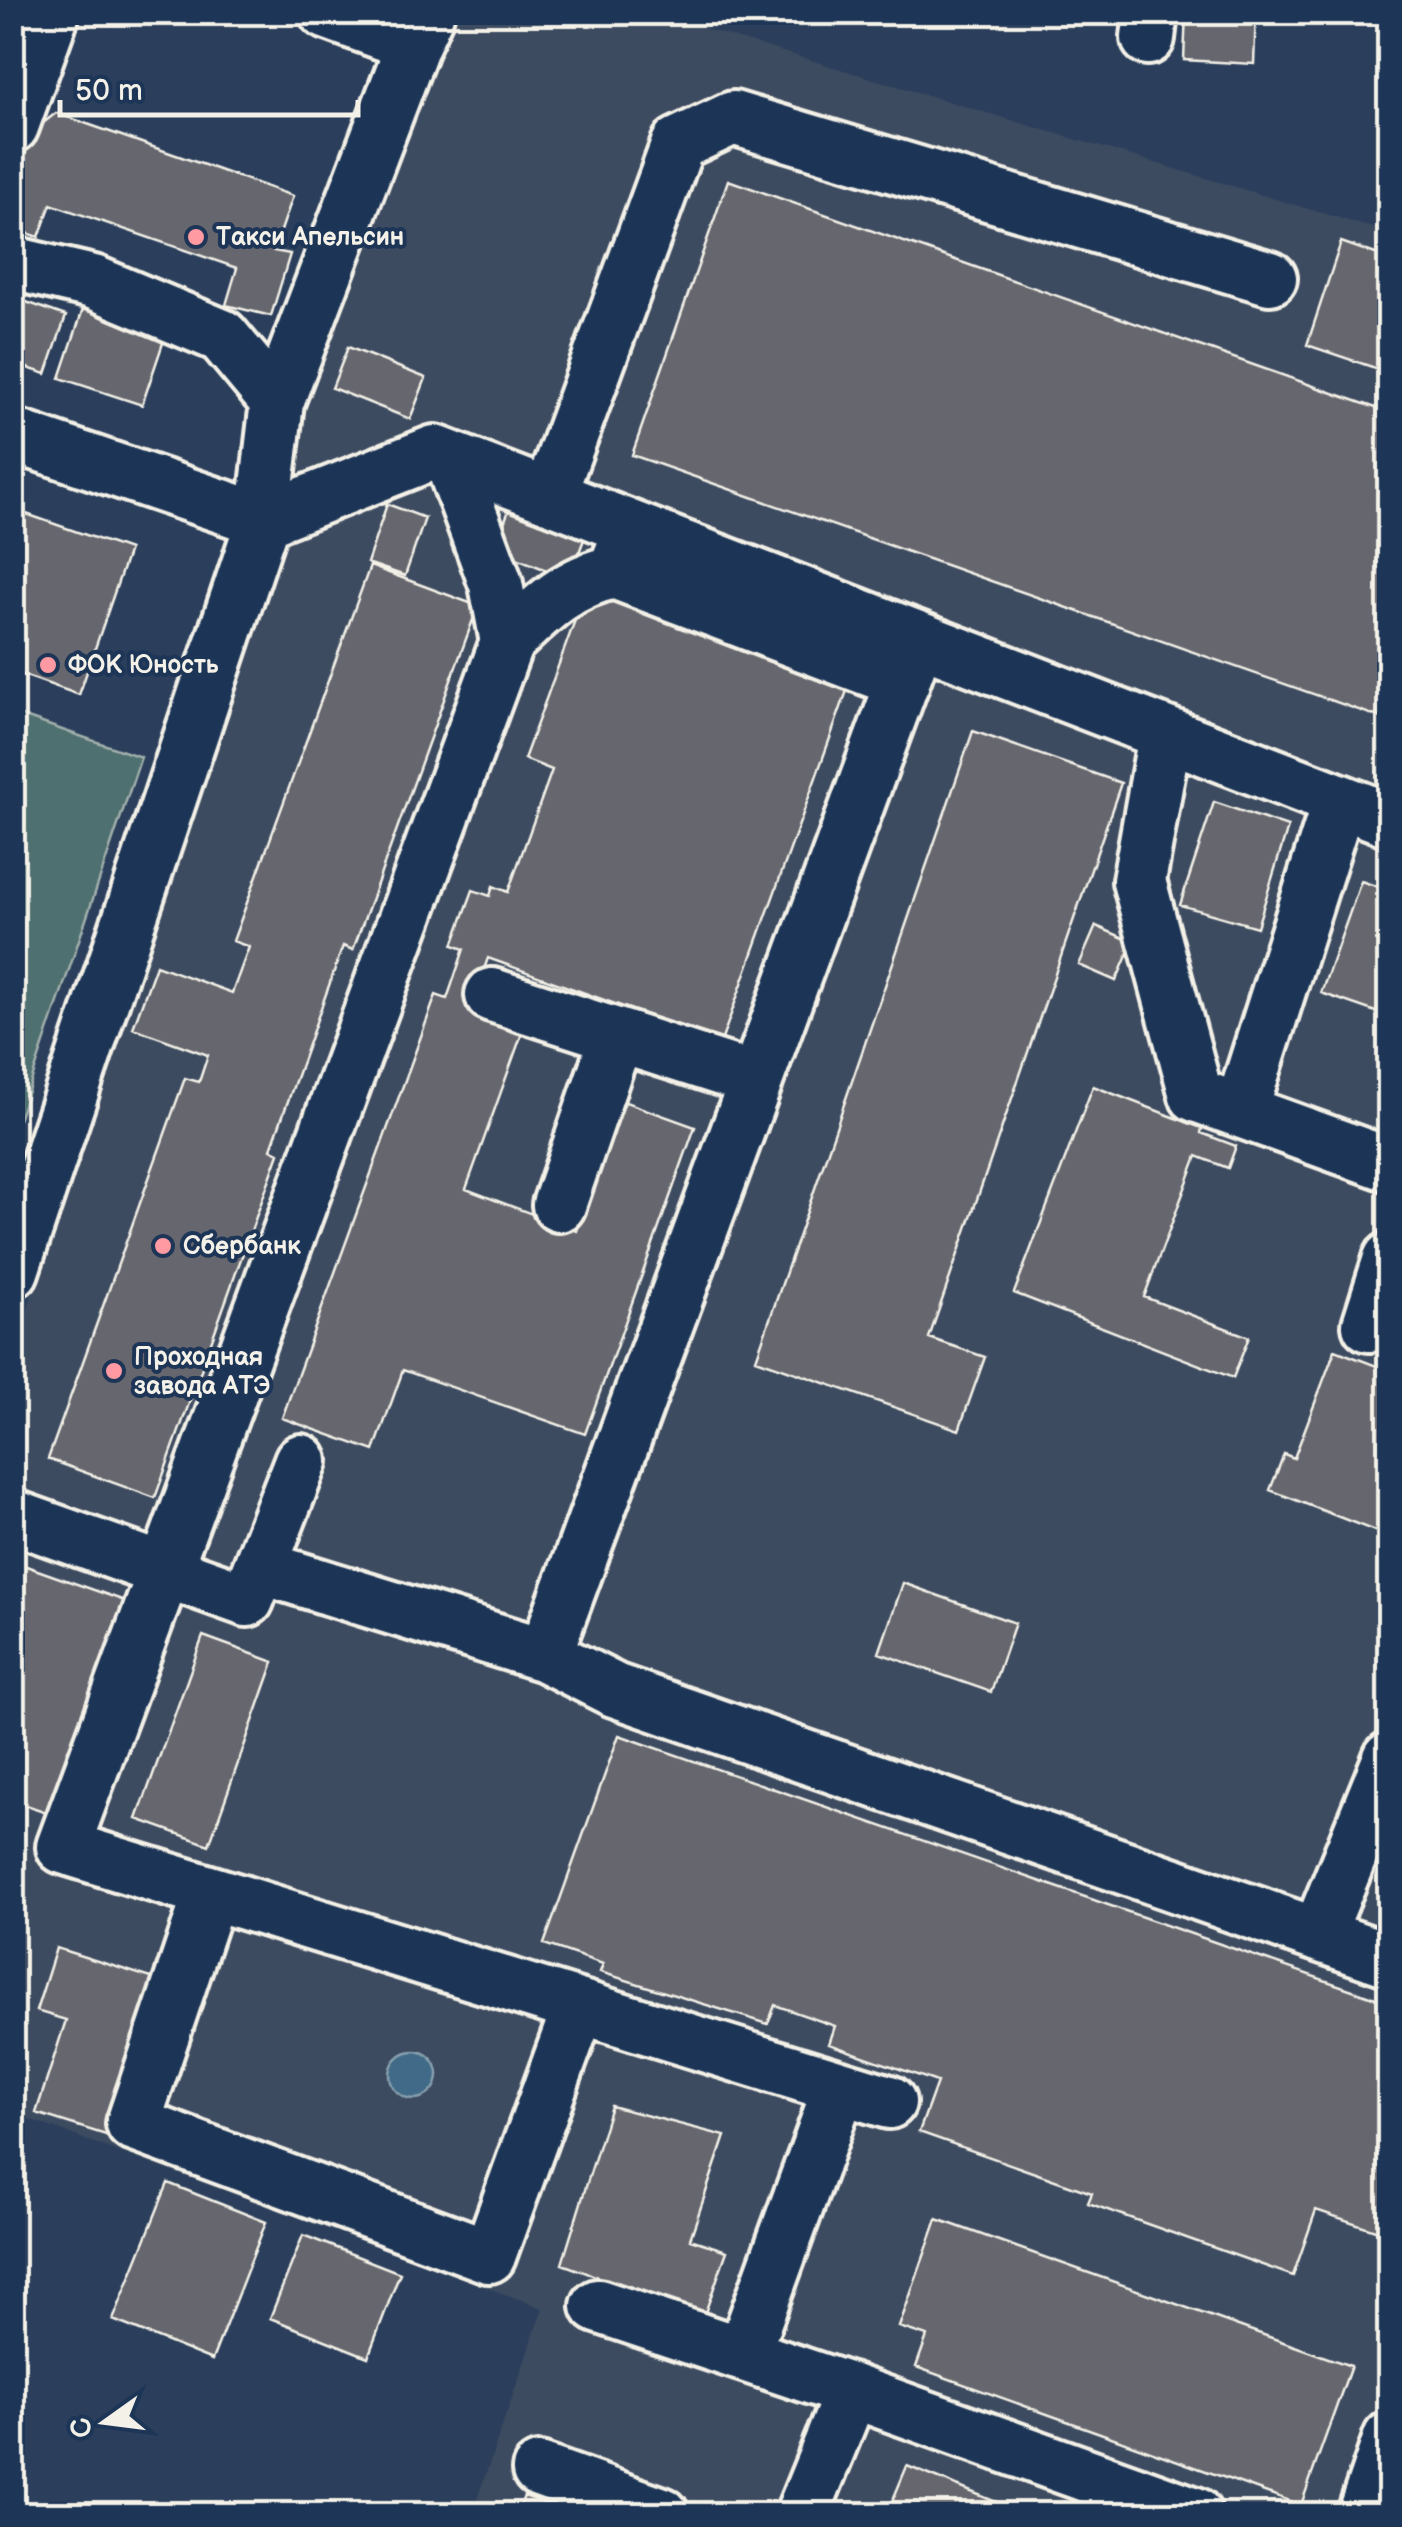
<svg xmlns="http://www.w3.org/2000/svg" width="1402" height="2527" font-family="'Balsamiq Sans',sans-serif">
<rect width="100%" height="100%" fill="#2b3f5c"/>
<filter id="ink" filterUnits="userSpaceOnUse"><feTurbulence type="fractalNoise" baseFrequency=".01" numOctaves="2"/><feDisplacementMap in="SourceGraphic" scale="20" xChannelSelector="R" yChannelSelector="G"/><feConvolveMatrix kernelMatrix="1 2 1 2 8 2 1 2 1" color-interpolation-filters="sRGB"/></filter>
<g filter="url(#ink)">
<!-- built -->
<path fill="#3c4b61" d="M446,13H665L709,30L1389,233V2514H472L543,2308L13,2113V1355L282,515L291,405Z"/>
<!-- green -->
<path fill="#4f6f6f" stroke="#a2b0ac" stroke-width="2.5" d="M13,713L141,757L13,1135L12,713Z"/>
<!-- water -->
<path fill="#406a87" stroke="#88a0ae" stroke-width="2.5" d="M390 2075a24 24 0 1 1 48 0a24 24 0 1 1-48 0Z"/>
<!-- building -->
<path fill="#65666e" stroke="#f4f1e8" stroke-width="2.5" d="M1186,12H1256L1254,64L1184,60Z
M56,113L293,196L274,251L290,254L271,316L226,305L237,268L51,204L39,237L12,228V193L33,131Z
M728,180L1390,413V721L632,455Z
M1341,242L1390,259V373L1307,345Z
M12,297L66,316L46,374L12,363Z
M84,306L166,334L142,405L60,378Z
M348,347L426,378L410,419L332,388Z
M514,497L589,526L569,579L494,549Z
M387,504L425,518L405,576L367,563Z
M12,509L129,550L79,695L12,671Z
M370,566L478,606L353,950L343,946L271,1149L279,1153L155,1498L48,1459L185,1078L199,1082L208,1055L133,1028L156,965L232,993L249,947L233,941Z
M586,590L848,688L721,1042L488,958L471,1005L525,1025L466,1189L577,1231L623,1101L695,1127L585,1434L403,1370L374,1451L282,1418L436,995L447,999L464,949L453,945L473,890L490,896L493,886L508,892L552,770L524,759Z
M973,731L1121,783L929,1338L985,1357L959,1430L756,1359Z
M1214,802L1288,827L1257,927L1180,905Z
M1361,881L1390,891V1017L1321,993Z
M1096,926L1133,942L1116,981L1079,965Z
M1093,1086L1202,1128L1201,1133L1236,1146L1228,1168L1197,1156L1144,1297L1249,1337L1233,1378L1014,1293Z
M1335,1350L1390,1371V1459L1380,1484L1390,1488V1537L1270,1490L1284,1454L1294,1458Z
M12,1561L125,1601L49,1813L12,1800Z
M903,1583L1015,1623L991,1692L879,1653Z
M203,1636L274,1662L209,1845L137,1819Z
M619,1735L1390,2003V2218L1384,2233L1316,2210L1293,2276L1088,2203L1092,2193L919,2132L937,2082L829,2044L835,2026L775,2005L768,2024L600,1972L603,1964L544,1944Z
M56,1948L158,1980L109,2136L36,2113L66,2020L36,2011Z
M611,2106L725,2136L690,2239L727,2251L700,2327L645,2294L562,2264Z
M168,2183L266,2222L212,2360L113,2320Z
M937,2219L1351,2366L1301,2505L916,2367L927,2336L899,2327Z
M303,2235L400,2273L368,2357L270,2318Z
M907,2466L1026,2514H887Z
M524,2496L576,2514H517Z"/>
<g fill="none" stroke-linecap="round" stroke-linejoin="round">
<!-- minor casing -->
<g stroke="#f4f1e8" stroke-width="60">
<path id="minor" d="M326,12L413,44L427,14
M1148,38L1151,12
M12,126L53,12
M12,263L93,282L222,336L277,402L263,520L12,435
M277,402L413,44
M450,458L496,584L507,642
M549,496L678,144L733,118L1270,278
M627,539L614,572L903,682
M614,572C567,582 541,609 507,642L63,1847L889,2102
M1165,735L1139,881L1196,1095L1390,1165
M492,995L756,1080
M1241,1110L1339,801
M559,1205L617,1036
M12,1271L263,520L435,452L1390,820
M1369,1325L1390,1259
M12,1516L247,1600L301,1461
M260,1567L545,1655L614,1690L1390,1960
M545,1655L918,640
M210,1894L133,2124L489,2256L578,2010
M1318,1935L1390,1758
M598,2306L852,2391
M743,2354L840,2087
M539,2470L662,2514
M802,2514L852,2391L1195,2514
M1364,2514L1390,2438"/>
</g>
<!-- minor -->
<use href="#minor" stroke="#1d3557" stroke-width="52"/>
</g>
</g>
<!-- markers -->
<g fill="#ff9aa2" stroke="#1d3557" stroke-width="4">
<circle cx="196" cy="237" r="10"/>
<circle cx="48" cy="665" r="10"/>
<circle cx="163" cy="1246" r="10"/>
<circle cx="114" cy="1371" r="10"/>
</g>
<g text-anchor="middle" dominant-baseline="central" stroke-width="8" stroke-linejoin="round" paint-order="stroke">
<!-- poi labels -->
<g font-size="25" font-weight="bold" fill="#f4f1e8" stroke="#1d3557" text-anchor="start">
<text x="216" y="237">Такси Апельсин</text>
<text x="68" y="665">ФОК Юность</text>
<text x="183" y="1246">Сбербанк</text>
<text x="134" y="1357">Проходная<tspan x="134" dy="29">завода АТЭ</tspan></text>
</g>
</g>
<!-- margin -->
<rect width="1402" height="2527" fill="none" stroke="#1d3557" stroke-width="50"/>
<rect x="25" y="25" width="1352" height="2477" fill="none" stroke="#f4f1e8" stroke-width="4" filter="url(#ink)"/>
<!-- north arrow -->
<g transform="translate(105 2422) rotate(256)" stroke="#1d3557" stroke-width="8" paint-order="stroke">
<path d="M0-8L18 38L0 25L-18 38Z" fill="#f4f1e8"/>
<text y="-15" font-size="28" font-weight="bold" text-anchor="middle" fill="#f4f1e8">С</text>
</g>
<!-- scale -->
<path d="M60 100v15h298v-15" fill="none" stroke="#f4f1e8" stroke-width="5"/>
<text x="75" y="100" font-size="30" fill="#f4f1e8" stroke="#1d3557" stroke-width="8" paint-order="stroke">50 m</text>
</svg>
